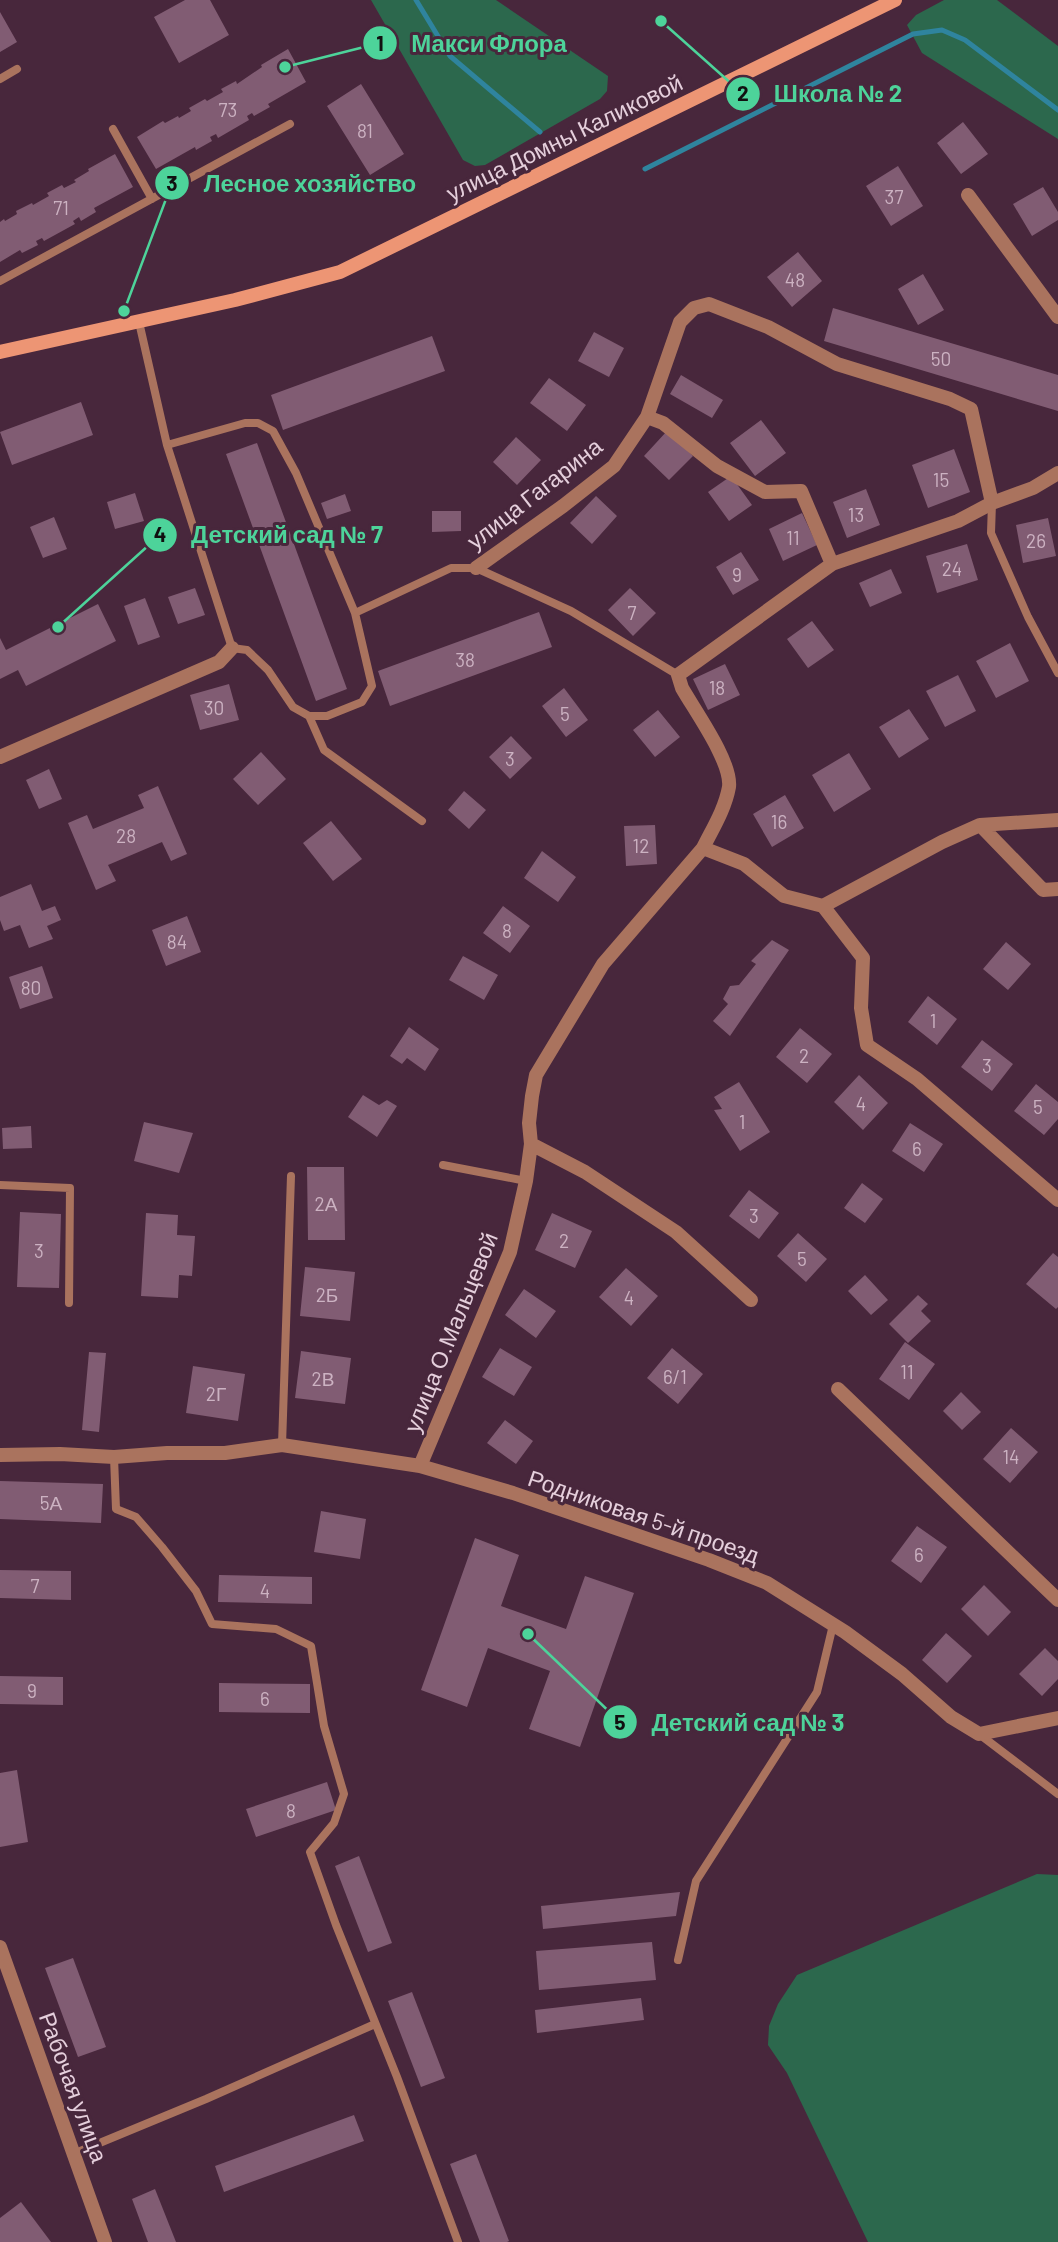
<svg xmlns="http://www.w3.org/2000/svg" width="1058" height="2242" font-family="Barlow,sans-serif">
<rect width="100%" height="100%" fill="#48273c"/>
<!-- green -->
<path fill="#2c684d" d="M371,0H496L608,76L607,91L600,99L485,165L475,166L463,160Z
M944,0H997L1058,46V139L922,53L907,25L916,15Z
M1037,1874L1058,1875V2242H868L787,2073L768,2045L769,2026L778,2004L797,1975Z"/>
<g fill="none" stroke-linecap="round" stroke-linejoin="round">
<!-- stream -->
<path stroke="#2f849e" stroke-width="5" d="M416,0L450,56L540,132
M645,169L913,34L942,30L965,40L1058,110"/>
</g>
<!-- building -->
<path fill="#815c73" d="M185,0H210L229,35L179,63L154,17Z
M0,12L17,42L0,52Z
M288,49L306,82L268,104L270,107L254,116L252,113L247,116L249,120L218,138L216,134L210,137L212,141L196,150L195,147L156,169L137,137L163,121L165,123L178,116L179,118L191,111L189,108L205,99L207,101L223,92L221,89L236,81L237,84L262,67L261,65Z
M361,84L404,154L370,175L327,106Z
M963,122L988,154L961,174L937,143Z
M115,154L133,187L94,208L96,212L81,221L79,217L73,221L75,224L44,241L42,238L36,241L38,245L22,253L20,250L0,262V222L4,219L5,221L17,214L16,211L32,203L33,205L49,196L47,193L62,185L64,188L76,182L74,180L89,171L88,169Z
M898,166L923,206L891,226L866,186Z
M1043,187L1058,212V220L1032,236L1013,204Z
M798,252L822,281L792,307L767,277Z
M923,274L944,310L918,325L898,289Z
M833,308L1058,375V411L824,341Z
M594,332L624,348L609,377L578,361Z
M432,336L445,371L283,430L271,395Z
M681,375L723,400L712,418L670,394Z
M549,378L586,405L567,431L530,403Z
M81,402L93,435L12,465L0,432Z
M761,420L786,453L755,476L730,443Z
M667,431L693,456L669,480L644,456Z
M516,437L541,460L517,485L493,462Z
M257,443L347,689L316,701L226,454Z
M954,449L970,492L928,508L912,465Z
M731,476L752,505L729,521L708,492Z
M866,489L880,525L847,538L833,502Z
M135,493L144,521L115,529L107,502Z
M345,494L351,511L327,519L321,503Z
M596,496L617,516L592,544L570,523Z
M432,511H461V531L432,532Z
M802,513L817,545L783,561L769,529Z
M54,517L67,549L43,558L30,527Z
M1048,518L1056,556L1023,563L1016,525Z
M967,544L978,580L937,593L926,556Z
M741,552L759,580L733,595L716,567Z
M891,569L902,593L870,607L859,583Z
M195,588L205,615L178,624L168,597Z
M630,588L656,613L633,636L608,610Z
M145,598L160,637L138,645L124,606Z
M98,604L116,641L26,686L18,670L0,679V638L6,650Z
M539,612L552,647L390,706L378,671Z
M812,621L834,650L808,668L787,639Z
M1010,643L1029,681L996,698L976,661Z
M725,664L740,695L708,710L693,679Z
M958,675L976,711L945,727L926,691Z
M229,684L239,720L200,730L190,695Z
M564,688L588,720L566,737L542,706Z
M909,709L929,739L899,758L879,727Z
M658,710L680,737L655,757L633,730Z
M511,736L532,758L510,779L489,757Z
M261,752L286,779L258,805L233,779Z
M849,753L871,789L834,812L812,775Z
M49,769L62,799L39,809L26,780Z
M158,786L187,854L171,861L162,842L108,865L116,881L96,890L68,823L87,815L93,829L144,808L138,795Z
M464,791L486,810L469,829L448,810Z
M785,795L804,828L772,847L753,814Z
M331,821L362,859L333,881L303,843Z
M655,825L657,864L626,866L624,826Z
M542,851L576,877L558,902L524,878Z
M31,884L42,911L55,906L61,920L47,926L53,939L29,948L20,925L4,931L0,920V897Z
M503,906L530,926L510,953L483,933Z
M187,916L201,952L166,966L152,930Z
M772,940L789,950L730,1036L713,1021L728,1004L723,999L730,986L739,985L756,964L751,961Z
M1006,942L1031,964L1008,990L983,969Z
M463,956L498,975L484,1000L449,980Z
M42,966L53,998L20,1009L9,977Z
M928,996L957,1019L937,1045L908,1022Z
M409,1027L439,1049L425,1071L407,1058L402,1064L390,1056Z
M800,1028L832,1054L807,1083L776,1057Z
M982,1040L1013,1064L992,1091L961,1067Z
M859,1075L888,1103L863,1130L834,1102Z
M739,1082L770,1132L740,1151L714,1110L722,1109L714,1097Z
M1036,1084L1058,1102V1119L1044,1135L1014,1111Z
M363,1095L379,1105L387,1100L397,1106L377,1137L348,1117Z
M144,1122L193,1133L179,1173L134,1161Z
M910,1123L943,1144L924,1172L892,1151Z
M31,1126L32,1148L3,1149L2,1128Z
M307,1167H344L345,1240H308Z
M862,1183L883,1199L865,1223L844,1208Z
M749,1190L779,1213L759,1239L729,1216Z
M20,1212L61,1214L59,1288L17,1287Z
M146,1213L178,1215L177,1235L195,1236L192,1276L179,1275L178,1298L141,1296Z
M552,1213L592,1231L575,1268L535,1250Z
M798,1233L827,1259L806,1282L777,1256Z
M1053,1253L1058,1257V1307L1056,1309L1026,1284Z
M305,1267L355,1272L350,1321L300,1316Z
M626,1268L658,1296L631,1326L599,1297Z
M865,1275L888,1300L871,1315L848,1291Z
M524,1289L556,1311L536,1338L505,1315Z
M918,1295L928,1304L921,1311L931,1321L908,1343L889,1324Z
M905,1342L935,1364L909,1400L879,1379Z
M500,1348L532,1367L514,1396L482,1377Z
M672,1348L703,1374L678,1404L647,1378Z
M301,1351L351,1358L345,1404L295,1398Z
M89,1352L106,1353L99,1432L82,1430Z
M193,1366L245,1374L238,1421L186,1413Z
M961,1392L981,1412L962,1430L943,1411Z
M505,1420L533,1441L516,1464L487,1443Z
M1011,1428L1038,1452L1010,1483L983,1459Z
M0,1481L103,1484L101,1523L0,1519Z
M321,1511L366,1519L360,1559L314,1552Z
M917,1526L947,1547L921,1583L891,1561Z
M475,1538L519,1555L501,1606L566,1629L585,1576L634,1593L580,1747L529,1729L550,1671L488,1648L467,1707L421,1690Z
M0,1570L71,1571V1600L0,1598Z
M219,1575L312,1577V1604L218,1602Z
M984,1585L1011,1612L988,1636L961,1609Z
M946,1633L972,1656L947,1683L922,1660Z
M1045,1648L1058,1661V1679L1042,1696L1019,1674Z
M0,1676L63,1677V1705L0,1704Z
M219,1683L310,1684V1713L219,1712Z
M17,1770L28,1842L0,1847V1773Z
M327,1782L336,1810L256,1837L246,1809Z
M359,1856L392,1943L368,1952L335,1866Z
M680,1892L676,1916L543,1929L541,1906Z
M652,1942L656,1980L539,1990L536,1951Z
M73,1958L106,2047L78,2057L45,1968Z
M412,1992L445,2078L421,2087L388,2001Z
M641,1998L644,2020L537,2033L535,2010Z
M354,2115L364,2141L224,2192L215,2166Z
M476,2154L509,2241L507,2242H480L450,2164Z
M155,2189L176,2242H148L132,2199Z
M21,2202L51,2242H0V2218Z"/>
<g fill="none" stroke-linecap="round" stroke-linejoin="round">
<!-- lane -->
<path stroke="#aa735e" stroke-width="8" d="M0,79L17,69
M113,129L152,199
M0,281L290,124
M139,322L167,445L232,648L247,650L268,670L293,707L309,716H327L362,702L372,686L355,613L296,473L273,431L258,423H245L167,445
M992,503L991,533L1028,617L1058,673
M355,613L451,568H476L571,611L678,675
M309,716L324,750L422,821
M443,1165L526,1181
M0,1185L70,1188L69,1303
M282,1445L291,1176
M114,1457L116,1509L136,1517L162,1547L196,1591L212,1624L276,1629L311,1646L324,1726L344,1794L334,1823L310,1852L336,1925L397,2077L458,2242
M979,1734L1058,1794
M678,1960L696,1881L817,1692L833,1625
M73,2154L206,2099L375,2024"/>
<!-- street -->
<path stroke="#aa735e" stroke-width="14" d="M968,195L1058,317
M647,417L663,423L717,466L765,492L801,491L832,564
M476,568L563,506L614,466L647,417L680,322L694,308L709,304L768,327L837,364L950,399L971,409L992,503
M0,757L219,662L232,648
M980,825L1043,890L1058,889
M703,848C713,828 725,809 729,787C732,762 695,711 682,688L678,675L832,564L958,521L992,503L1033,488L1058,473
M823,906L863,958L861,1008L867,1045L917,1079L1058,1200
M531,1144L585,1172L676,1232L751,1300
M838,1389L1058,1600
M0,1455L60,1454L114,1457L167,1453H225L282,1445L420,1466L513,1493L709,1560L767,1583L845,1632L902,1674L951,1717L979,1734L1058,1718
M420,1466L510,1252L526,1181L531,1144L529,1123L532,1096L536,1075L603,964L703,848L744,864L784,896L823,906L942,842L980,825L1058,820
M0,1947L105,2242"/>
<!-- secondary -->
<path stroke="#ed9574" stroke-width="14" d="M0,352L235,300L340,272L895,0"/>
</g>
<g text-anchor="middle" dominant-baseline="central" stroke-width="6" stroke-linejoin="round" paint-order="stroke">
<!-- number labels -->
<g font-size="19" fill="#ccb2c2">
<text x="228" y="109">73</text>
<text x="365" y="130">81</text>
<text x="894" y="196">37</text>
<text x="61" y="207">71</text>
<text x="795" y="279">48</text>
<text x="941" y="358">50</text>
<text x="941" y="479">15</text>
<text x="856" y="514">13</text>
<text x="793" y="537">11</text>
<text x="1036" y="540">26</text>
<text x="952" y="568">24</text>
<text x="737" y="574">9</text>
<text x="632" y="612">7</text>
<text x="465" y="659">38</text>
<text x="717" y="687">18</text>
<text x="214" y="707">30</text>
<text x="565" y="713">5</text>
<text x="510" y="758">3</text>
<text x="779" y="821">16</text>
<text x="126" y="835">28</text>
<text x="641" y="845">12</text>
<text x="507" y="930">8</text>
<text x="177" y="941">84</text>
<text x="31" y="987">80</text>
<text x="933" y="1020">1</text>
<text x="804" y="1055">2</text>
<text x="987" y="1065">3</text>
<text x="861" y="1103">4</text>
<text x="1038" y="1106">5</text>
<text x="742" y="1121">1</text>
<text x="917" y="1148">6</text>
<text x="326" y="1203">2А</text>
<text x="754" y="1215">3</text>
<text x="564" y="1240">2</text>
<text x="39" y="1250">3</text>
<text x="802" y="1258">5</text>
<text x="327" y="1294">2Б</text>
<text x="629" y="1297">4</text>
<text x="907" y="1371">11</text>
<text x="675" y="1376">6/1</text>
<text x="323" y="1378">2В</text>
<text x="216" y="1393">2Г</text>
<text x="1011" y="1456">14</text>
<text x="51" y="1502">5А</text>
<text x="919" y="1554">6</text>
<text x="35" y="1585">7</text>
<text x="265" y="1590">4</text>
<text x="32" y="1690">9</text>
<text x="265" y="1698">6</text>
<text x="291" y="1810">8</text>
</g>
<!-- street labels -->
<g font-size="23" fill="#e5cfdc" stroke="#48273c">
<text transform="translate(564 137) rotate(-26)">улица Домны Каликовой</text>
<text transform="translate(534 493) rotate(-38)">улица Гагарина</text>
<text transform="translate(450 1332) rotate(-68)">улица О.Мальцевой</text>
<text transform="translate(644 1516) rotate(19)">Родниковая 5-й проезд</text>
<text transform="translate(74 2087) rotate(70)">Рабочая улица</text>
</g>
</g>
<!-- callouts -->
<path fill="none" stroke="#4dd39a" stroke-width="2.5" d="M285 67L380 43M661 21L743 94M124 311L172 183M58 627L160 535M528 1634L620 1722"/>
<g fill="#4dd39a" stroke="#48273c" stroke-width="2.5">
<circle cx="285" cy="67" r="7"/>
<circle cx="661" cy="21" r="7"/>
<circle cx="124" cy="311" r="7"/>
<circle cx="58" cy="627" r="7"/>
<circle cx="528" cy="1634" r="7"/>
<circle cx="380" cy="43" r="18"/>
<circle cx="743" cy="94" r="18"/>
<circle cx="172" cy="183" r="18"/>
<circle cx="160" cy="535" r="18"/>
<circle cx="620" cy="1722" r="18"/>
</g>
<g font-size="21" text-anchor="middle" font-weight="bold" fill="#111">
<text x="380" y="51">1</text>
<text x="743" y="101">2</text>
<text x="172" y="191">3</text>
<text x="160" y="542">4</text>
<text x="620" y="1730">5</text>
</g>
<g font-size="24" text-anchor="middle" font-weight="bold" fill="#4dd39a" stroke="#48273c" stroke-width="6" stroke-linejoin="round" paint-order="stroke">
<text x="489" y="52">Макси Флора</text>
<text x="838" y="102">Школа № 2</text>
<text x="310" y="192">Лесное хозяйство</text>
<text x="287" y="543">Детский сад № 7</text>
<text x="748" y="1731">Детский сад № 3</text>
</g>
</svg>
